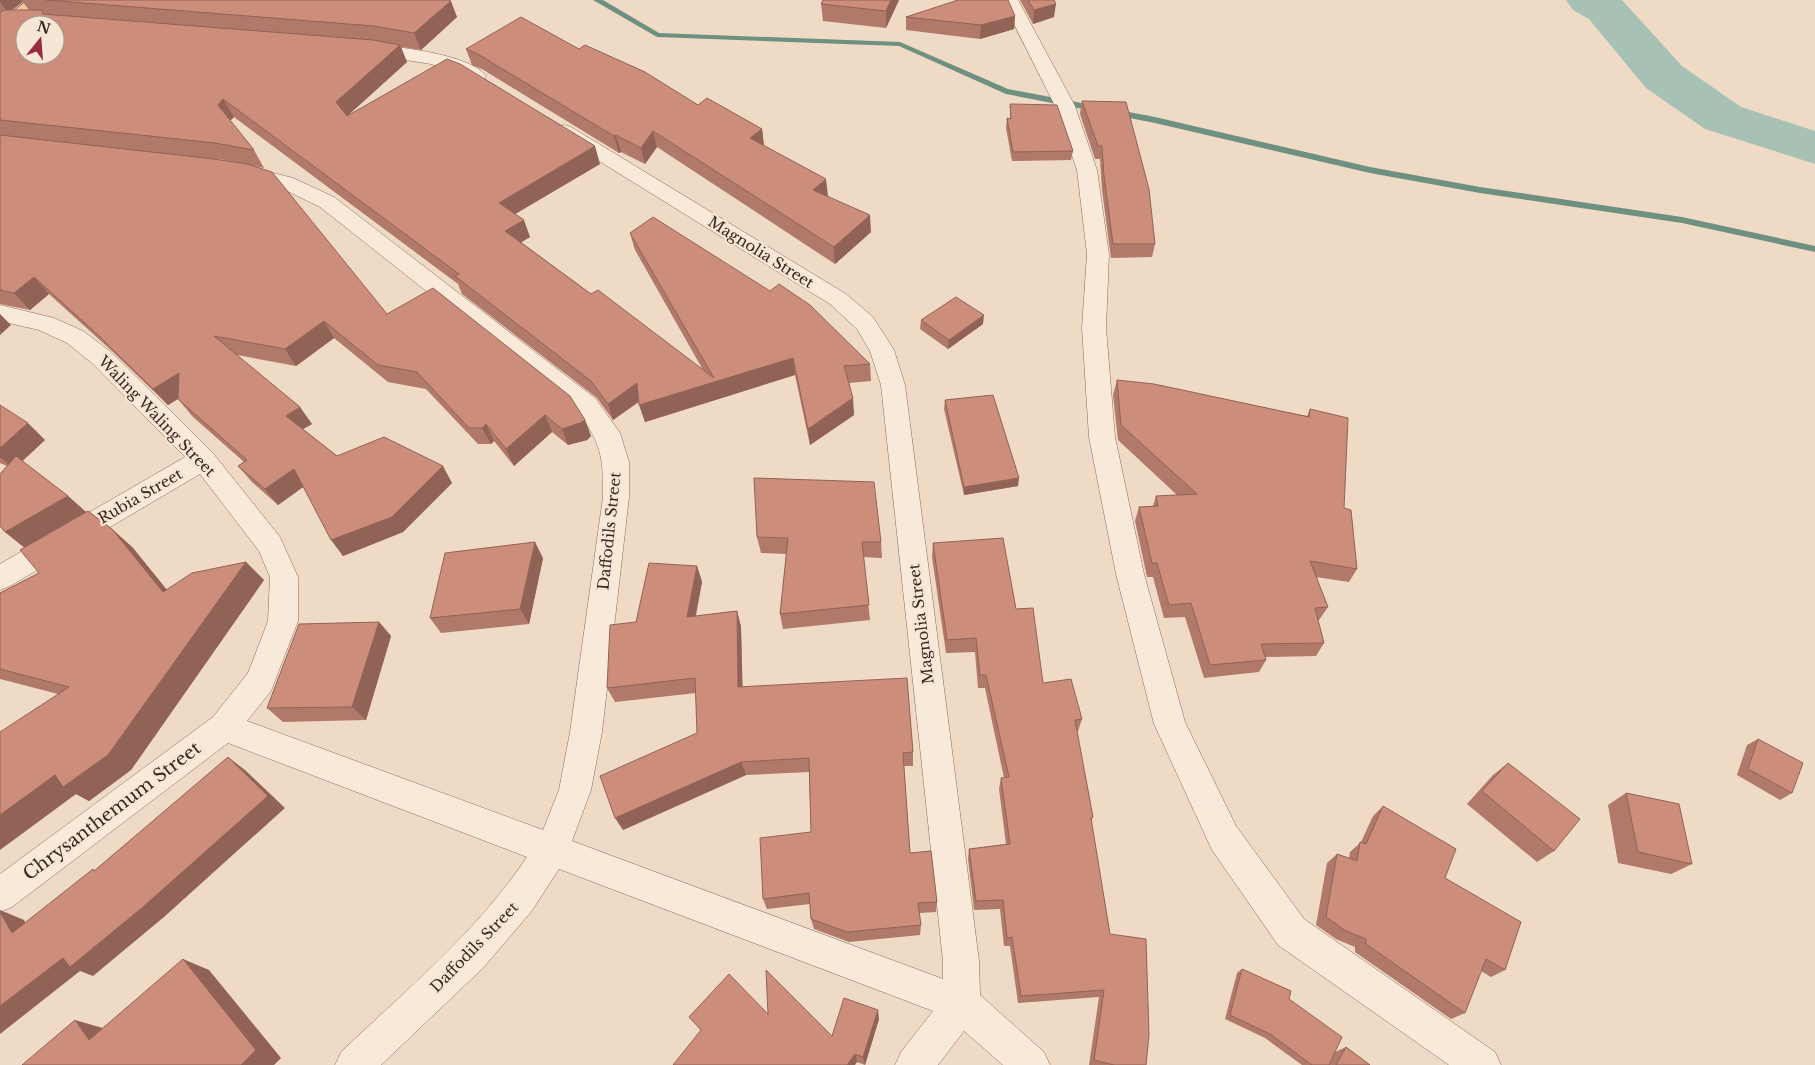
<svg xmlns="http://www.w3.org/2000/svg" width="1815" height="1065" font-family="'Libre Baskerville',serif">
<rect width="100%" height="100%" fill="#eedac5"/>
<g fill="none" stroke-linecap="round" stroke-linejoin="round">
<!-- stream -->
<path fill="#6d9081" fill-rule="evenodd" d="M593,0H603L659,33L900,42L1008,89L1155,117L1370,167L1480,187L1682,217L1815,246V252L1682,223L1480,193L1370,173L1155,123L1006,94L899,46L657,37Z"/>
<!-- river -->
<path fill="#a7c2b5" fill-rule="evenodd" d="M1566,0H1622L1682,66L1741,107L1815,131V164L1705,129L1646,88L1589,19L1573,10Z"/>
<!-- minor casing -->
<g stroke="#8a6b5b" stroke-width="1">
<path id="minor" d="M1002,0H1018L1075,106L1097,170L1109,254L1106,328L1115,437L1144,574L1185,722L1236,826L1304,919L1495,1052L1501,1065H1449L1278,945L1212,850L1154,724L1116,574L1089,437L1082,328L1087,254L1077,170L1055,106Z
M367,44C393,46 471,54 486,76L484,80L477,82L431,64L361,53L358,49L361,45Z
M564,125L571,127L846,294L873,317L894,350L905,385L979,961L980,995L1044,1052L1050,1065H1003L964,1031L938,1065H895L901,1052L933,1011L559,869L531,912L483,968L381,1065H335L341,1052C406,990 477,932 527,857L228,743L12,907L0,912V874L213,717L248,673L268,621L270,577L259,551L200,474L10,586L0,590V564L185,457L93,364L67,343L39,330L0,321V305L54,318L83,331L111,352L212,452L280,537L298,577V621L271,691L247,721L543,830L559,790L570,732L603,497C603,456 602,446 578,411L320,207L279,187L235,175L232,171L235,167L242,165L293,178L334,197L596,399L620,433L629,462V497L602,732L591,790L572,841L943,979V961L881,385L870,351L857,329L830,304L557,135L554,131L557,127Z"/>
</g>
<!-- major casing -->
<g stroke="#573a2f" stroke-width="1">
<path id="major" d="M28,0H47L6,33L0,34V21Z"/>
</g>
<!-- minor -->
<use href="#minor" fill="#f9e9d8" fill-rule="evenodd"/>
<!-- major -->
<use href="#major" fill="#f1c79d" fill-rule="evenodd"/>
</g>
<!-- wall -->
<path fill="#b0796a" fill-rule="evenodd" d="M0,0H447L457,17L421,50L401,47L407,62L347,116L600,164L515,214L530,237L521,242L591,294L703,370L635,250L630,233L870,364L871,381L849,383L854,415L810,445L795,375L645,422L639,402L613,420L597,398L462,294L458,284L234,117L230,120L254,150L264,168L219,159L387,314L585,420L591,436L587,440L568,445L552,432L514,466L494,441L491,444H478L426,389L388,382L334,338L296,366L237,355L312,424L303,429L337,456L452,483L403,532L343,556L303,487L278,505L252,482L238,466L244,462L192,416L178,399L168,405L112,351L49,294L30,310L0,304V13H1H0ZM23,2L29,10H11Z
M899,0L886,28L823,21L821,4Z
M1020,0H1054V17L1033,24Z
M1015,16L1014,29L980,39L906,30V17Z
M466,49H579L698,105L762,129L764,146L828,196L871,232L835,264L657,147L645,164L621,152L619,153L482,69L472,65Z
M1082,101L1155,244L1152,257L1111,258L1102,190L1100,159H1095L1080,114Z
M1010,104L1073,151L1071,160L1012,161L1006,128L1007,118L1010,119Z
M921,320L983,324L948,349L920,329Z
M1117,380L1307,416L1310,409L1344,508L1357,569L1349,582L1316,577L1328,607L1319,620H1318L1324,643L1316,656L1265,657L1266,660L1259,672L1204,678L1185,617L1164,618L1153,577H1147L1135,521L1139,507L1153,506L1156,496L1177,495L1118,440L1113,395Z
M945,400L1018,486L964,495L944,409Z
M0,405L45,440L22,461L68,496L86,512L112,529L133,548L167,590L246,562L264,580L131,770L89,801L76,794L58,694L0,679V593L39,573L25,548L5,532L7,466L0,463Z
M757,537L881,542L882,558L863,557L870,620L783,629L780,614L787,554L761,553Z
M933,543L1016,609L1043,683L1082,719L1078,731L1077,732L1093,817L1091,822L1110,934L1146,1065H1089L1099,997L1018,1003L1010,946H1004L1000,909L974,910L968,859L969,849L1006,844L999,789L1001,778H1004L985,688H978L975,652L946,653L932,557Z
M543,558L529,624L441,633L430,618Z
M697,566L702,582L696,616L737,611L741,627L742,687L913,752V766H904L910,853L937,902L936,912L919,913L921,925L920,935L849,942L814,929L811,919L810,904L767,909L763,899L811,832L809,772L746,775L623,830L697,733L696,693L615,702L607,688L636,622Z
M379,622L391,636L366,720L283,722L267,708Z
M1758,739L1792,793L1780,800L1737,775L1747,745Z
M1508,763L1554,851L1537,862L1467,804L1493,775Z
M1626,793L1692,864L1671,874L1618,863L1608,805Z
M1383,806L1445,878L1505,970L1491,977L1481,971L1465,1013L1451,1019L1355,952V947L1336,939L1316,925L1327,863L1337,854L1349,858L1350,852L1361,842L1373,816Z
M1242,969L1289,999L1335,1052L1346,1047L1370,1065H1302L1265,1038L1225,1019L1237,973Z
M768,1014L832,1036L879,1019L865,1065L857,1062Z"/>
<!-- shaded-wall -->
<path fill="#906356" d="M0,0H21L23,2L8,13L0,2Z
M891,0H899L886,28V11Z
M451,1L457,17L421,50L414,33Z
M1056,4L1054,17L1033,24L1034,10Z
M1015,16L1014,29L980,39L981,25Z
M400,45L407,62L344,119L336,102Z
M223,99L234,117L228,123L218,105Z
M762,129L764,146L750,138Z
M653,131L657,147L645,164L641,148Z
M616,135L621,152L619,153L614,136Z
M595,146L600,164L505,220L499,203Z
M826,179L828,196L814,207L813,190Z
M870,215L871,232L835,264L834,247Z
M524,220L530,237L512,248L505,231Z
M34,277L49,294L30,310L14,293Z
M0,314L11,325L0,335Z
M984,315L983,324L948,349L949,340Z
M324,321L334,338L296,366L285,349Z
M793,358L795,375L645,422L639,405Z
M179,373L192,390L168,405L153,389Z
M637,383L642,399L613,420L608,404Z
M853,398L854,415L810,445L808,429Z
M300,407L312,424L298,432L286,416Z
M545,415L552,432L514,466L506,449Z
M585,420L591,436L587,440L568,445L562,429Z
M28,423L45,440L14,469L0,457V448Z
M486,424L494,441L491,444L482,428Z
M443,466L452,483L403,532L343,556L331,540Z
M294,469L306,485L278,505L265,489Z
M1019,478L1018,486L964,495V487Z
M68,496L86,512L25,548L5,532Z
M112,529L133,548L183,610L163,592Z
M535,542L543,558L529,624L520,609Z
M246,562L264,580L131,770L89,801L76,794L0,850V815Z
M697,566L702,582L692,632L687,617Z
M737,611L741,627L743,702L738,687Z
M379,622L391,636L366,720L352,707Z
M228,757L245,770L285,808L164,917L93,976L80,971L0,1034V1006Z
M741,762L746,775L623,830L615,818Z
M0,910L24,920L37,943L12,933L0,912Z
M183,959L209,970L281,1058L274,1065H241Z
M878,1010L879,1019L865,1065L863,1057Z
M75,1020L106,1029L89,1040Z
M855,1054L857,1062L855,1065H847Z"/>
<!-- building -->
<path fill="#cd8d7b" stroke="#906356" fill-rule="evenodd" d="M46,0H447L451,1L414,33L374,26Z
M823,0H891L886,11L821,4Z
M958,0H1008L1015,16L981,25L906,17Z
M1028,0H1054L1056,4L1034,10Z
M4,10H42L43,14L373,40L400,45L336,102L347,116L447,59L460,64L595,146L499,203L524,220L505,231L591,294L598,290L714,378L630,233L653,217L770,291L779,284L810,305L870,364L844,366L853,398L808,429L793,358L639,405L637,383L608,404L591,381L455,276L459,274L223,99L218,105L254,150L215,143L0,120V13ZM25,25H55V55H25Z
M521,17L579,49L585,45L645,72L698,105L707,98L762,129L750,138L826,179L813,190L870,215L834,247L653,131L641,148L616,135L614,136L476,53L466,49Z
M1082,101L1126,102L1149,189L1155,244H1113L1104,176L1102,146H1098Z
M1010,104L1057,105L1073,151L1013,152L1007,118L1011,119Z
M0,135L214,159L247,164L272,172L387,314L433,288L570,396L585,420L580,423L562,429L545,415L506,449L486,424L482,428H469L417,372L378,365L324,321L285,349L214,336L300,407L286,416L337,456L384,437L443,466L392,517L331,540L294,469L265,489L238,466L247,460L178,399L179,373L153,389L97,334L34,277L14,293L0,290Z
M956,297L984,315L949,340L921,320Z
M1117,380L1154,384L1309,417L1310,409L1348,418L1344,508L1351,510L1357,569L1310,561L1328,607L1315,608L1324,643L1261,644L1266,660L1210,665L1191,603L1169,605L1157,563H1152L1139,507L1158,506L1156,496L1197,494L1121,425Z
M993,395L1019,478L964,487L945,400Z
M0,405L28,423L0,448Z
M16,456L68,496L5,532L0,526V474Z
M754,478L874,482L881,542H862L869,605L780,614L788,538L757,537Z
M88,511L112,529L163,592L192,573L246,562L108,755L63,787L55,775L0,815V732L69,687L0,669V593L39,573L20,550Z
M1003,538L1016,609L1033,608L1043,683L1071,679L1082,719L1075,720L1093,817L1091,818L1110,934L1146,939L1149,1035L1146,1065H1114L1094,1060L1104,990L1021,996L1012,937L1007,938L1003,900L976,901L969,849L1010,844L1001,778L1009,777L986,675H980L976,638L947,640L933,543Z
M535,542L520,609L430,618L445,553Z
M649,563L697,566L687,617L737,611L738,687L907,678L913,752L903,753L910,853L931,851L937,902L918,903L921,925L847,932L811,919L809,893L763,899L760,838L811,832L809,758L741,762L615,818L600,776L697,733L695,678L607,688L610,625L636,622Z
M379,622L352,707L267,708L299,624Z
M1758,739L1803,763L1792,793L1748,769Z
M228,757L268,796L143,907L70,967L63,958L0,1006V912L12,933L93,869L94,871Z
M1508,763L1580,819L1554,851L1482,791Z
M1626,793L1679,804L1692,864L1638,852Z
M1383,806L1456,849L1445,878L1521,922L1505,970L1486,959L1465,1013L1366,944V939L1346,931L1326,917L1337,854L1357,861L1360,842L1366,844Z
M183,959L256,1050L241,1065H22L75,1020L89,1040Z
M1242,969L1291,991L1289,999L1342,1037L1329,1065H1312L1270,1034L1230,1015Z
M766,970L832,1036L844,998L878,1010L863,1057L855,1054L847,1065H673L701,1030L689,1017L729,974L768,1014Z
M1346,1047L1370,1065H1336Z"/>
<g text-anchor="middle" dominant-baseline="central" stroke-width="4.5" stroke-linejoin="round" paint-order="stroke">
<!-- street labels -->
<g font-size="15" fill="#3a271f" stroke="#f6e6d5">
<text transform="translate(761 252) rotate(32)">Magnolia Street</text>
<text transform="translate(157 416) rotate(46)">Waling Waling Street</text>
<text transform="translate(140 496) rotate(-30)">Rubia Street</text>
<text transform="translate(609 531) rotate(-84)">Daffodils Street</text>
<text transform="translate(921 624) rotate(-97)">Magnolia Street</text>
<text transform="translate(474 947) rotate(-46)">Daffodils Street</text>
</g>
<!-- near-street labels -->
<g font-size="18" fill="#3a271f" stroke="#f6e6d5">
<text transform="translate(112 811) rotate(-37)">Chrysanthemum Street</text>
</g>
</g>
<!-- north arrow -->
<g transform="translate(40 40) rotate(17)"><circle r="24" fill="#f6e6d5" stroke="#ab9a8c"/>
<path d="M0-4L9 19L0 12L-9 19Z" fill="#992a40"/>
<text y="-8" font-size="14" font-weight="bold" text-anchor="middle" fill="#3a271f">N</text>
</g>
</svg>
